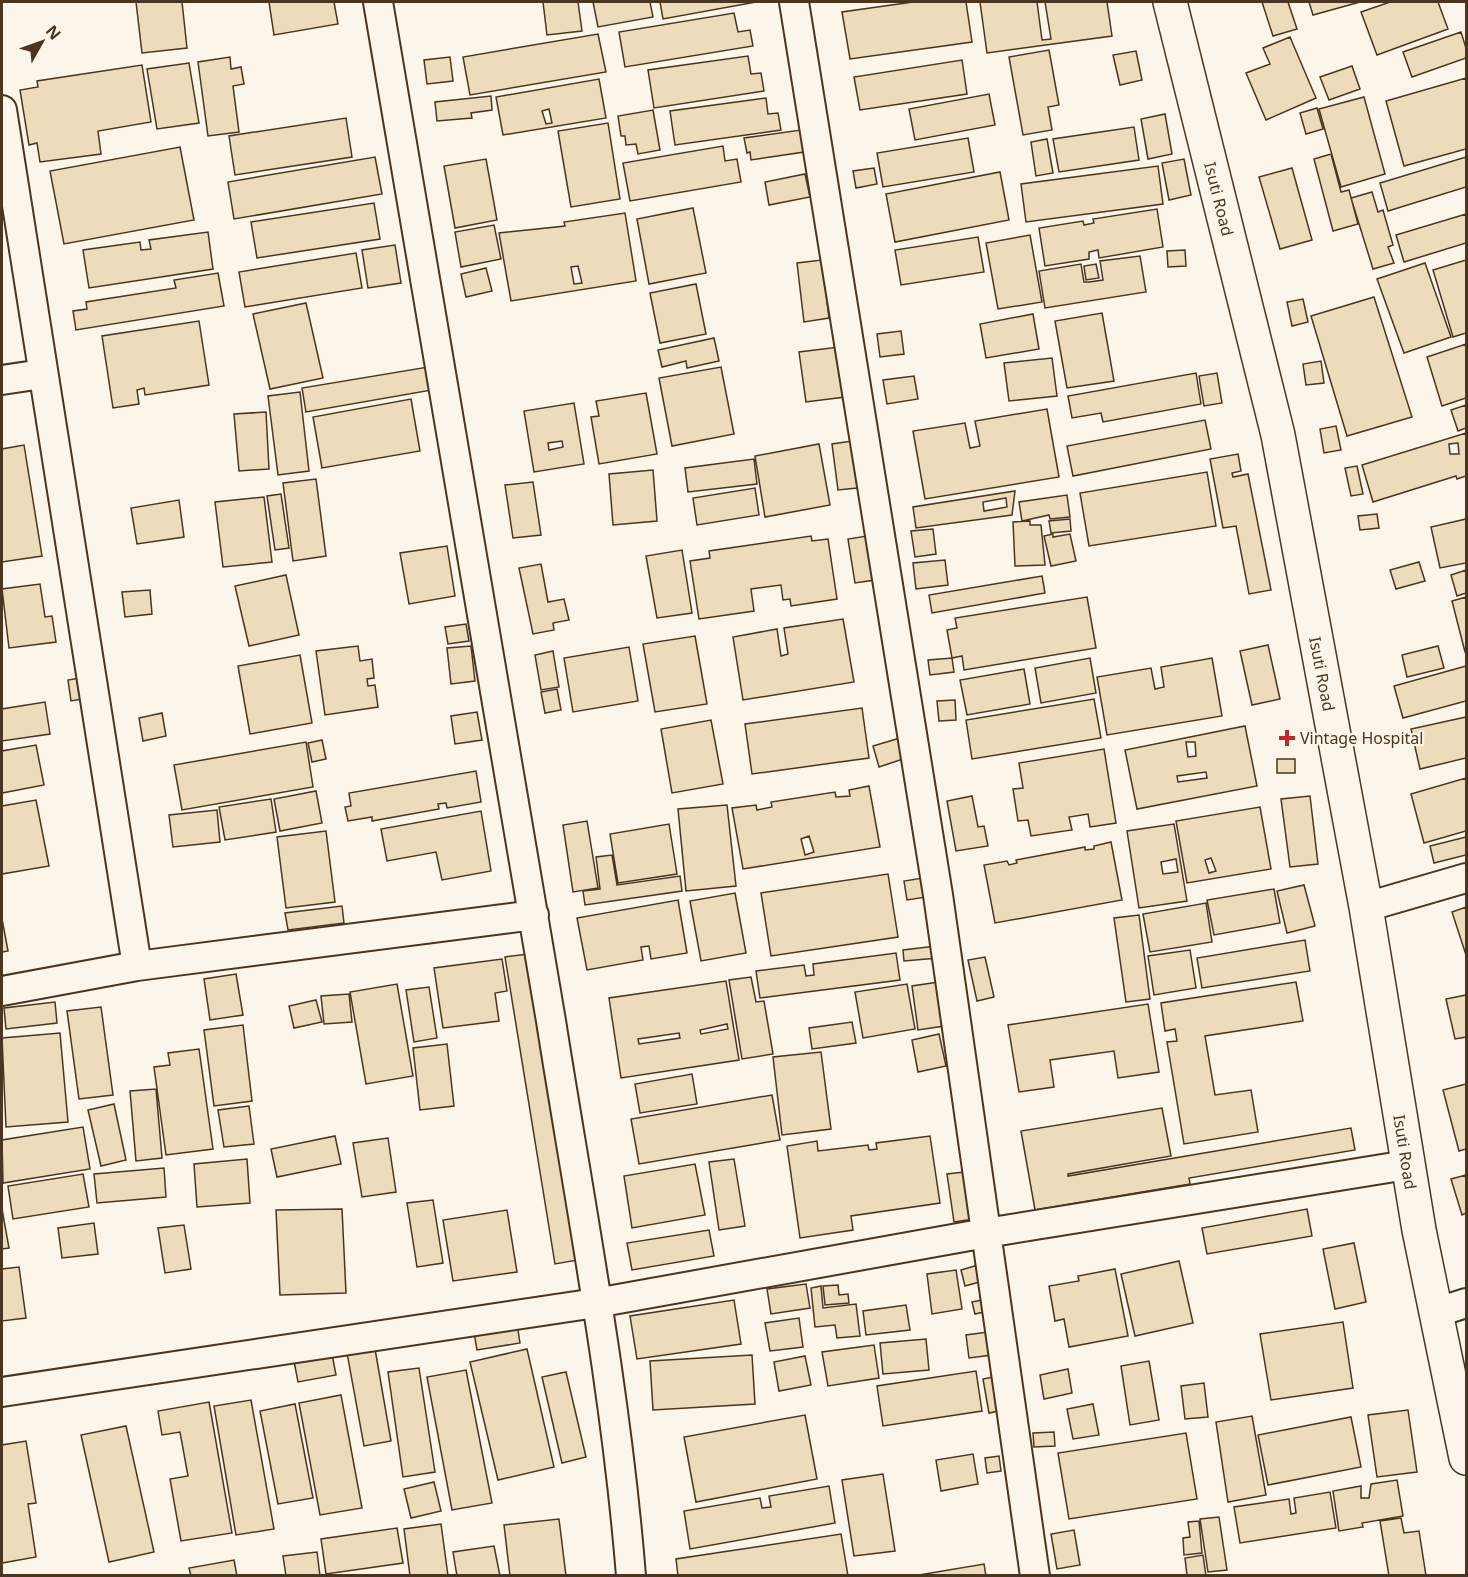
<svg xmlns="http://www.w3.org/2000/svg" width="1468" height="1577" font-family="'Noto Sans',sans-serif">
<rect width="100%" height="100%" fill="#fbf6e9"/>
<!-- building -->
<path fill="#ecdcbc" stroke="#4a3520" stroke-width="1.5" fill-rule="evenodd" d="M136,2H182L187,48L142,53Z
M269,2H334L338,24L274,35Z
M543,2H578L582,31L547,35Z
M593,2H650L653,17L598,27Z
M660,2H756L663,19Z
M913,2H966L972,42L850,59L842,12Z
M980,2H1037L1042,40L1051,39L1045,2H1107L1112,36L987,53Z
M1262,2H1288L1297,29L1273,36Z
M1309,2H1360L1313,15Z
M1390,2H1438L1448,29L1377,55L1361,12Z
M734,13L738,32L750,30L753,46L625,67L619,32Z
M1461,32L1466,48V58L1412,77L1403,52Z
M598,34L606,72L470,95L463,57Z
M1290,37L1316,98L1266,120L1246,73L1270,64L1263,48Z
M1049,50L1059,105L1048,107L1052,130L1023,135L1009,57Z
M1136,51L1142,80L1120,85L1113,55Z
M748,56L751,74L761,73L764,91L654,108L648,70Z
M230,57L231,69L241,67L244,84L233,86L239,132L208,136L198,62Z
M450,57L453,81L427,84L424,60Z
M962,60L967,94L860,110L854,77Z
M189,63L199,123L157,129L147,69Z
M142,65L151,122L98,131L101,154L40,162L37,143L29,145L20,90L38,87L37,81Z
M1352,66L1360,89L1329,100L1320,77Z
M1466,78V149L1404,166L1386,101Z
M599,79L606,118L503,135L496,97ZM549,109L552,123L546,124L542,111Z
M989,94L995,125L915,140L909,109Z
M491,96L492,110L471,113L472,118L437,121L435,102Z
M1364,97L1385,174L1341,187L1319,109Z
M766,98L768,114L778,113L781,130L675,145L670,111Z
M1317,108L1323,129L1306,134L1300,113Z
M653,110L660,150L638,154L636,144L626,145L625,136H621L618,116Z
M1165,114L1172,154L1148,159L1141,119Z
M346,118L352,157L235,175L229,136Z
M608,123L620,199L571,207L558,131Z
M1134,127L1139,160L1059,172L1053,139Z
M801,130L804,152L751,160L750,152L747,153L744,138Z
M968,138L974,172L883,187L877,153Z
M1047,139L1053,173L1036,176L1031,142Z
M723,146L725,161L737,159L741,182L630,201L623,163Z
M180,147L194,220L64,244L50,171Z
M1331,154L1341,192L1349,190L1358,224L1333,231L1314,159Z
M375,157L382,194L234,219L228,182Z
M1466,157V187L1388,211L1380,183Z
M486,159L497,220L455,228L444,166Z
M1184,159L1191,195L1169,200L1162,163Z
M1158,166L1163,204L1026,222L1021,184Z
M874,168L877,184L856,188L853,171Z
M1292,168L1312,240L1280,249L1259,177Z
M1000,172L1009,220L895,242L886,194Z
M805,174L810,197L769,205L765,182Z
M1372,192L1378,212L1383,210L1393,245L1388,247L1394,263L1373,269L1351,198Z
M374,203L380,239L257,258L251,222Z
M693,208L706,273L649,284L637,219Z
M1157,209L1163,247L1099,258L1098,250L1089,252V259L1045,266L1039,228L1083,221L1084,225L1094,223L1093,219Z
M625,213L636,281L511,301L499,233L565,226L564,222ZM578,266L582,283L574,284L571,267Z
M1466,214V243L1404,262L1396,235Z
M494,225L501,259L461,267L455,232Z
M208,232L213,269L89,288L83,250L140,242L141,250L151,249L149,240Z
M1030,235L1042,302L998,309L986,243Z
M978,237L984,272L901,285L895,250Z
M395,245L401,283L368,288L362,250Z
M1185,250L1186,266L1168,267L1167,251Z
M356,253L362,288L245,307L239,272Z
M1140,256L1146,292L1045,308L1039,271L1081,264L1084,282H1089L1103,280L1100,261Z
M822,260L829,318L804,322L797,263Z
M1466,260V333L1453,337L1433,270Z
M1425,263L1451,337L1404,353L1377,279Z
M1096,264L1099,278L1086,280L1084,266Z
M486,268L492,291L466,297L461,274Z
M218,273L224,306L76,330L73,311L87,309L86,302L176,288L174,280Z
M696,284L706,334L660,343L650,293Z
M1374,297L1412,417L1347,436L1311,316Z
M1303,299L1308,322L1292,326L1287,302Z
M306,303L323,378L270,389L253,314Z
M1102,313L1114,381L1067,388L1055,321Z
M1033,314L1039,349L986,358L980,324Z
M199,321L209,385L145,395L144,388L137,390L139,404L113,408L102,336Z
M901,331L904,354L880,357L877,334Z
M714,338L719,361L687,368L686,361L662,367L658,350Z
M1466,344V398L1442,406L1427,357Z
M839,347L845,397L806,402L799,352Z
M1052,358L1057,396L1009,401L1004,363Z
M1321,361L1324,383L1306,385L1303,364Z
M428,367L432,390L306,412L302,388Z
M721,367L734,434L672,446L659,378Z
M1196,373L1201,404L1103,422L1101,413L1072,418L1068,396Z
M1217,373L1222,403L1204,406L1199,376Z
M914,376L918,399L887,404L883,380Z
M300,392L309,471L278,475L268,396Z
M646,393L657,454L599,464L591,417L599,416L596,401Z
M411,399L420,451L322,468L313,417Z
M574,403L584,464L534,472L524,411ZM562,441L563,447L549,450L548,443Z
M1466,405V428L1458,431L1451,410Z
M1047,409L1059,477L925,499L913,431L965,423L970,448L980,446L975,421Z
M266,412L269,469L239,471L234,414Z
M1205,420L1211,449L1073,476L1067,446Z
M1336,426L1341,450L1324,453L1320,429Z
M1466,433V476L1457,479L1456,476L1373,502L1362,465ZM1458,443L1459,454H1450L1449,444Z
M852,441L857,488L838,490L832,444Z
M819,444L830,505L765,517L755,456Z
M24,445L42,556L2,562V449Z
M1238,454L1241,471L1232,473L1233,477L1248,474L1271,590L1249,594L1236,526L1223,528L1210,459Z
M754,459L757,484L688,492L685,468Z
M1357,466L1363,494L1351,496L1345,468Z
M653,470L657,521L613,525L609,474Z
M1207,472L1216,526L1089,546L1080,493Z
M316,479L326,556L293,561L283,483Z
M533,482L541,535L513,538L505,485Z
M755,488L759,515L697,525L693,498Z
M1015,491L1012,515L916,528L913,507ZM1006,498L1007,507L984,511L983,502Z
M281,494L289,548L275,550L267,496Z
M1067,495L1070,517L1050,519L1049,515L1022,521L1019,502Z
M264,497L272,562L223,567L215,502Z
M179,500L184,537L137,544L131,508Z
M1377,514L1379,528L1360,530L1358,516Z
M1070,519L1071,531L1051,533L1049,521Z
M1466,519V563L1440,568L1431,527Z
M1030,521V525H1041L1045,565L1015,566L1013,522Z
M933,529L936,554L915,557L911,531Z
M1053,534V537L1070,534L1076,561L1051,566L1044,536Z
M811,536L812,541L828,539L837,599L791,606L790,599L783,600L781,585L751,589L754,611L699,619L690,561L710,558L709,551Z
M867,536L875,580L855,583L848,539Z
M447,546L455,596L409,604L400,553Z
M682,550L692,613L657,618L646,556Z
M945,560L948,585L916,589L913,563Z
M1419,562L1425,581L1396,589L1390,570Z
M541,564L548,602L564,599L569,620L553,623L554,630L533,634L519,568Z
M1466,570V593L1457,596L1451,575Z
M286,575L299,635L249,646L235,586Z
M1042,576L1045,593L932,613L929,595Z
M40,584L45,617L52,616L56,642L9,648L2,589Z
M150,590L152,614L125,617L122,592Z
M1087,597L1096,648L964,670L962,656L952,658L947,630L957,628L955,618Z
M1466,597V652H1465L1452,601Z
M843,619L854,682L743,700L733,637L777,629L781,656L788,654L784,628Z
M466,624L469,641L448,644L445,627Z
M695,636L707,704L655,712L643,644Z
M1268,645L1280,699L1252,705L1240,651Z
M358,646L360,661L372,659L374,678L367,679L368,686L375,685L378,707L325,715L316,651Z
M471,646L475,681L451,684L447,648Z
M1438,646L1444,668L1407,677L1402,655Z
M629,647L638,701L573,712L564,658Z
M553,651L559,687L541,690L535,655Z
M300,655L312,723L250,734L238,666Z
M952,658L954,672L930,675L928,660Z
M1090,658L1096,693L1041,703L1035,668Z
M1212,658L1222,716L1107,735L1097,677L1151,668L1155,689L1164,687L1161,667Z
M1466,666V701L1403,718L1394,686Z
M1024,669L1030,704L967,715L960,680Z
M91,676L95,697L71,701L68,680Z
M557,689L561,710L545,713L541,692Z
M1094,699L1101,738L972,759L966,720Z
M955,700L956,720L939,721L937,701Z
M45,702L50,734L2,741V709Z
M862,708L869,758L752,774L745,724Z
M477,712L482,740L455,744L451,716Z
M162,713L166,736L143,741L139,718Z
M1466,717V758L1420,769L1411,729Z
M711,720L723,784L672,793L661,729Z
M1245,726L1257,786L1137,809L1125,750ZM1186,742H1195L1196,756L1188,757ZM1206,772L1207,778L1178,782L1177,776Z
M900,738L906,758L879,767L873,746Z
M322,740L326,759L312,762L308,743Z
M306,742L313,787L182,810L174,765Z
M36,745L44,785L2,793V751Z
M1104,749L1116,823L1090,827L1088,814L1069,817L1072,830L1031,836L1028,820L1018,821L1013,789L1023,788L1019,763Z
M1277,759H1295V773H1277Z
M476,771L481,802L447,808L446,803L438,804L439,809L372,821V817L348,821L345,807L351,806L349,793Z
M1466,778V831L1424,843L1411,794Z
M869,786L880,847L743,869L732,808L756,805L757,810L772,807L771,802L835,792L836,797L850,796L849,790ZM809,836L814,852L805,855L801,839Z
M316,791L322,823L280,831L274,799Z
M972,796L978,827L984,826L988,846L956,851L947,801Z
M1310,796L1318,864L1290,867L1281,799Z
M271,799L276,832L225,840L219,807Z
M36,800L49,866L2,874V806Z
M727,805L736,886L686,891L678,809Z
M1260,807L1271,869L1187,883L1176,821ZM1211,858L1216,871L1209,873L1205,860Z
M217,810L220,842L173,847L169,815Z
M481,811L491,871L442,880L436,852L387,861L381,829Z
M587,821L598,888L573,892L563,825Z
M669,824L677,874L618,883L610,834Z
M1174,824L1187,901L1139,908L1127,831ZM1176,859L1178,872L1163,874L1161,862Z
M326,831L335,902L286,908L277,837Z
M1466,837V855L1434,863L1430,846Z
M1111,842L1122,900L995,923L984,865L1007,861L1009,865L1017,863L1016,860L1085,847V850L1094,849V846Z
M612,855L617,885L680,876L682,891L585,905L583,891L600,889L596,857Z
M888,874L898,937L771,956L761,893Z
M929,877L933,896L907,900L904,881Z
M1304,885L1315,926L1287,933L1277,891Z
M1274,889L1280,923L1214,935L1207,900Z
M735,893L746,953L701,961L690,901Z
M678,900L687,953L651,959L649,946L641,947L643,960L587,970L577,918Z
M1206,903L1212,942L1150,952L1143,914Z
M342,906L344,923L288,930L285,913Z
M1466,907V955L1452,912Z
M1139,915L1150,999L1126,1002L1114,918Z
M2,919L8,951L2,952Z
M1305,940L1310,971L1202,988L1197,958Z
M936,946L938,958L904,961L903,950Z
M1190,950L1196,988L1154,995L1148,956Z
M896,953L900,980L760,998L756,971L804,965L806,976L814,975L813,964Z
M528,954L578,1260L555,1264L505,957Z
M985,957L994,997L977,1001L968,960Z
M502,959L507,991L495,993L499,1021L443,1028L434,968Z
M236,974L243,1015L210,1020L204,979Z
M751,977L756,1002L764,1001L773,1054L742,1059L729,980Z
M726,981L739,1060L621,1078L609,998ZM727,1024L728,1029L701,1034L700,1030ZM679,1033L680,1038L639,1044L638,1039Z
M945,981L951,1025L918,1030L912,986Z
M1296,982L1303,1021L1205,1036L1215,1095L1251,1090L1258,1132L1184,1144L1167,1042L1177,1041L1175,1029L1165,1031L1161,1003Z
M397,984L413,1076L366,1084L350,992Z
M907,984L915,1029L863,1038L855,992Z
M429,987L437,1038L414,1042L406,990Z
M349,994L352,1022L324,1024L321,996Z
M1466,995V1037L1455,1039L1446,999Z
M316,1000L322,1022L294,1028L289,1006Z
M55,1002L57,1023L6,1029L4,1008Z
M1148,1004L1159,1072L1118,1078L1114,1051L1050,1060L1054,1087L1019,1092L1008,1025Z
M101,1007L113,1095L79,1099L67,1011Z
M852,1022L856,1043L812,1049L809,1028Z
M243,1025L252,1101L214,1106L204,1030Z
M60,1033L68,1122L6,1127L2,1038Z
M939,1034L946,1066L918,1072L912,1040Z
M447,1044L454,1106L420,1110L413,1048Z
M199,1049L213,1149L166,1155L154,1067L170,1065L168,1053Z
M821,1052L831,1129L782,1135L773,1057Z
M692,1074L697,1104L640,1113L635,1084Z
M1466,1084V1149L1459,1151L1443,1090Z
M156,1089L162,1158L136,1161L130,1091Z
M772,1095L780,1140L639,1164L631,1119Z
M114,1104L126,1160L101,1166L88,1110Z
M249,1106L254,1144L224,1147L218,1110Z
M1162,1108L1171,1156L1068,1174V1176L1351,1128L1355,1150L1189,1178L1190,1184L1035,1210L1021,1131Z
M83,1127L90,1169L3,1183L2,1140Z
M335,1136L341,1164L277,1177L271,1149Z
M930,1136L940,1203L851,1216L853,1230L800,1238L787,1146L817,1141L818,1151L868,1145L869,1150L877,1149L876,1143Z
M388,1138L396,1192L362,1197L353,1143Z
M247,1159L250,1203L197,1207L194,1164Z
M734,1159L745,1226L719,1230L709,1162Z
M695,1164L705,1215L632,1228L624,1176Z
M164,1168L166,1197L97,1203L94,1174Z
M973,1171L980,1218L954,1222L947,1174Z
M83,1174L89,1207L13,1219L8,1186Z
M1466,1175V1213L1462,1215L1451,1179Z
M433,1200L443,1263L417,1267L407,1203Z
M2,1209L9,1248L2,1249Z
M342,1209L346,1293L280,1295L276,1210Z
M1307,1209L1312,1236L1207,1254L1202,1228Z
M507,1210L517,1272L453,1281L443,1220Z
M94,1223L98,1254L62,1258L58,1228Z
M184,1225L191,1269L165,1273L158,1228Z
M709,1230L714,1256L632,1270L627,1243Z
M1354,1243L1366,1302L1335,1309L1323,1249Z
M1179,1261L1193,1323L1135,1336L1121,1274Z
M978,1265L983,1281L965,1286L961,1270Z
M19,1267L26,1318L2,1321V1269Z
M1115,1269L1128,1336L1069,1347L1064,1319L1055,1321L1049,1286L1079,1281L1078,1276Z
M956,1270L962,1309L932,1314L927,1274Z
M806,1284L810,1308L771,1314L767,1289Z
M838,1285L839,1295L848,1294L849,1303L825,1305L823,1286Z
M821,1286L823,1308L856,1304L860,1336L837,1338L835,1325L815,1327L811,1288Z
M991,1298L993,1310L975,1314L972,1302Z
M734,1300L741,1344L637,1359L630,1316Z
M906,1305L910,1330L866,1335L863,1311Z
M799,1318L803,1347L770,1351L765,1323Z
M1343,1322L1353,1388L1271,1400L1260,1334Z
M517,1324L520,1343L477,1350L474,1332Z
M988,1332L992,1355L969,1358L966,1335Z
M926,1339L929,1370L883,1374L880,1343Z
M874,1345L879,1378L828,1386L822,1352Z
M375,1349L391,1441L364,1446L347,1353Z
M527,1349L554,1467L498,1480L470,1362Z
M332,1354L336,1375L298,1382L294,1361Z
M752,1355L755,1404L653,1410L650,1361Z
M805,1356L811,1385L779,1391L774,1362Z
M1149,1361L1159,1420L1130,1425L1121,1366Z
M419,1368L435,1472L403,1477L388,1372Z
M1068,1369L1072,1393L1044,1399L1040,1375Z
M466,1370L492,1503L452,1510L427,1377Z
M976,1371L982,1411L883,1426L877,1386Z
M566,1372L586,1457L562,1463L542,1377Z
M998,1376L1004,1410L989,1413L983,1379Z
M1204,1383L1208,1417L1185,1419L1181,1386Z
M341,1395L362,1508L320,1515L299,1403Z
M251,1400L274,1529L236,1535L214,1406Z
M209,1402L232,1533L181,1541L170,1479L188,1476L180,1432L162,1435L158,1411Z
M295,1404L313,1498L278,1504L260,1411Z
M1093,1404L1099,1435L1073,1439L1067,1409Z
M1408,1410L1417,1472L1377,1477L1368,1415Z
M805,1415L817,1479L696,1502L684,1437Z
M1252,1416L1266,1495L1228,1502L1216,1422Z
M1351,1417L1361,1467L1268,1485L1258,1435Z
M126,1426L154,1552L109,1562L81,1435Z
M1054,1432L1055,1446L1034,1447L1033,1433Z
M1186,1433L1197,1499L1069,1519L1058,1453Z
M26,1441L36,1503L28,1504L36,1557L2,1563V1445Z
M973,1454L978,1484L941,1491L936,1460Z
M999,1456L1001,1471L987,1473L985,1458Z
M883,1474L895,1551L854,1556L842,1480Z
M1397,1480L1403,1516L1362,1523L1363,1527L1339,1531L1333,1491L1361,1486V1498H1369L1371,1484Z
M434,1482L441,1511L411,1518L404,1489Z
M829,1486L835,1523L690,1549L684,1511L760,1498L762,1508L771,1507L769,1496Z
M1330,1492L1336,1528L1240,1543L1234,1507L1289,1499L1291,1514L1296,1513L1294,1498Z
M1219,1517L1227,1570L1208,1572L1200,1519Z
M1401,1518L1404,1533L1419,1531L1426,1576H1389L1380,1521Z
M559,1519L566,1576H510L504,1525Z
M1199,1521L1202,1553L1184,1555L1183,1538L1190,1537L1188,1522Z
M441,1524L448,1576H410L404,1529Z
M397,1528L403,1563L326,1574L321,1539Z
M1074,1530L1080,1565L1057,1569L1051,1534Z
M841,1534L848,1576H678L676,1559Z
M494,1546L500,1576H457L453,1552Z
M317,1552L320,1576H286L283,1556Z
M1203,1555L1206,1576L1187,1575L1185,1558Z
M234,1560L237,1576H191L189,1568Z
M984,1564L986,1576H913Z"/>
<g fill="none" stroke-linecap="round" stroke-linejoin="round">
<!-- street casing -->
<g stroke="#4a3520" stroke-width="32">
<path id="street" d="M378,2C437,341 496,680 551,1021C580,1205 616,1389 631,1576
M794,2L938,895L1035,1576
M2,110L137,966
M2,380L42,374
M1366,907L1466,878
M2,991L137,966L534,915
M1435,1313L1466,1303
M2,1392L596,1303L986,1233L1407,1165"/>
</g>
<!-- secondary casing -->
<g stroke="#4a3520" stroke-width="36">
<path id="secondary" d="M1170,2L1278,435L1366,907L1419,1230L1466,1458"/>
</g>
<!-- street -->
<use href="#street" stroke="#fbf6e9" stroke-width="28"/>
<!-- secondary -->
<use href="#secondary" stroke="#fbf6e9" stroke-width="33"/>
</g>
<!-- markers -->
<path fill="#c62828" stroke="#fbf6e9" stroke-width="2" d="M1284 729h6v6h6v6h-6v6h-6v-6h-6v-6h6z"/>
<g text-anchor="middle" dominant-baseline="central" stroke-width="4.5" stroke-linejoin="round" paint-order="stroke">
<!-- street labels -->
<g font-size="16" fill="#4a3520" stroke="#fbf6e9">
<text transform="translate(1219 199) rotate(76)">Isuti Road</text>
<text transform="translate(1322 674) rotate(79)">Isuti Road</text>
<text transform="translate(1405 1152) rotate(81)">Isuti Road</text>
</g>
<!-- poi labels -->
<g font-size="16" fill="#4a3520" stroke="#fbf6e9" text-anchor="start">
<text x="1300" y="738">Vintage Hospital</text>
</g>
</g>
<!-- border -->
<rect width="1468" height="1577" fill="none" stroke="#4a3520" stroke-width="6"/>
<!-- north arrow -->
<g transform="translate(42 42) rotate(50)" stroke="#fbf6e9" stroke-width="4.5" paint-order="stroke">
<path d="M0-4.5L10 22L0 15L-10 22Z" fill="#4a3520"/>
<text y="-9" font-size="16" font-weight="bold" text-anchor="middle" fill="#4a3520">N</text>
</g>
</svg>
